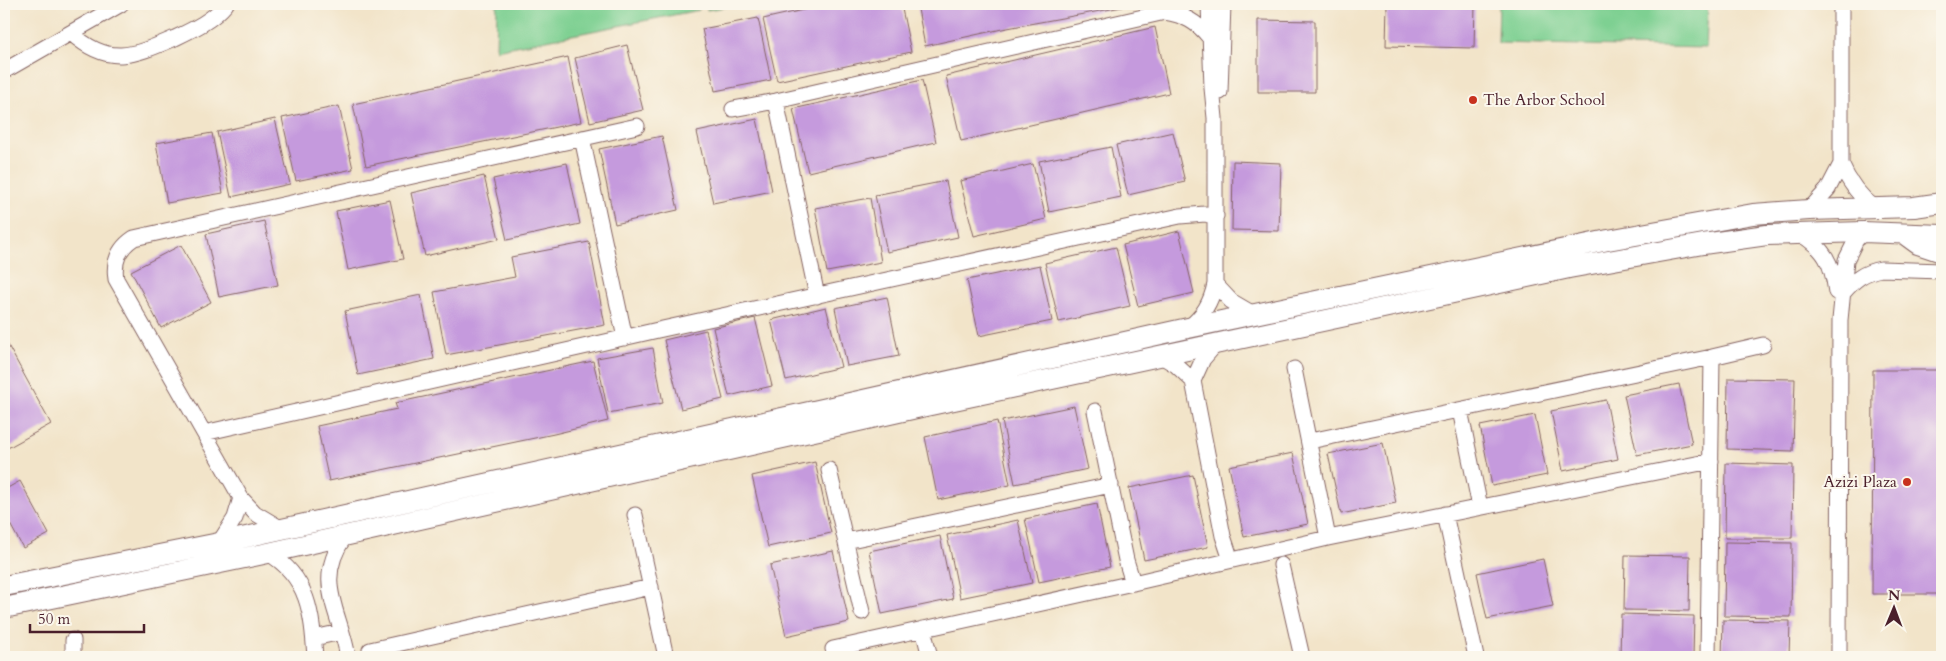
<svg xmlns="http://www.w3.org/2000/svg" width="1946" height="661" font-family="Cardo,serif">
<rect width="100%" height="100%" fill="#fbf7ec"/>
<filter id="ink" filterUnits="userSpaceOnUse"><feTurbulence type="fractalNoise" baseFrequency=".02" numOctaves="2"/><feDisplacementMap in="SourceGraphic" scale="10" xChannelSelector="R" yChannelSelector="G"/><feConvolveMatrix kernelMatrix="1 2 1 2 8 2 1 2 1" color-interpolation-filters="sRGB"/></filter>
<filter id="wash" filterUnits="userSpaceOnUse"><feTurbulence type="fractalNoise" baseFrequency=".0096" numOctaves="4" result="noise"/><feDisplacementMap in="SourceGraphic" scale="20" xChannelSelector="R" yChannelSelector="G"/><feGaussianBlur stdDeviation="1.12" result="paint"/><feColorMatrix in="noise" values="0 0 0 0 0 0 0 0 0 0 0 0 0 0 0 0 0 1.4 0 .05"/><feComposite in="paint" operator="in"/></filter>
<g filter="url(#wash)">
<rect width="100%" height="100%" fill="#f2e4c9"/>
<!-- green -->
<path fill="#7ed092" stroke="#64785e" d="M497,4H699V10L496,50Z
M707,4H743L707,10Z
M1499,4H1708L1706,48L1498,43Z"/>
<g id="blocks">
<!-- building -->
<path fill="#c59add" d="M830,4H901L911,52L777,81L763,19Z
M917,4H1121L1122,7L1002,29L925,46Z
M1387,4H1475L1474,48L1386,46Z
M758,18L771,80L715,91L702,29Z
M1258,20L1315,21V92H1258Z
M1155,27L1169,93L961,141L946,76Z
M627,45L643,110L590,122L575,58Z
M568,57L581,122L366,166L353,104Z
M922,80L936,142L808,172L793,109Z
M339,106L353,169L296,181L282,118Z
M275,119L290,184L231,197L217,132Z
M757,119L772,191L713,203L697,132Z
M1173,132L1185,182L1128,195L1116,145Z
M212,133L223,193L167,203L156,143Z
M662,136L678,210L615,224L599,149Z
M1111,147L1121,197L1049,212L1039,161Z
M1233,161L1281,163L1279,231L1232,230Z
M567,163L580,224L507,240L493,179Z
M1033,164L1046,219L974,236L960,181Z
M484,176L499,239L425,256L411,193Z
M946,181L958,237L887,252L875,195Z
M870,198L881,262L827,272L815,208Z
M390,200L403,259L348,270L336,211Z
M264,221L278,285L219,297L206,234Z
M1179,231L1194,293L1138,306L1123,245Z
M589,242L605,325L446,355L434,292L515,277L511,257Z
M181,245L211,302L161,328L131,271Z
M1116,247L1130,306L1059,322L1045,263Z
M1040,265L1052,321L979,336L967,280Z
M421,295L434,359L358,375L345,311Z
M887,297L899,356L847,366L835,308Z
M826,307L841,367L786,380L771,320Z
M755,318L772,386L729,396L713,328Z
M706,330L723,399L681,409L664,340Z
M4,338L51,424L4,450Z
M653,348L663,403L608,413L597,358Z
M593,361L608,421L554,434L329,481L317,426L397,409L395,403Z
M1873,370H1942V594H1872Z
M1728,378L1795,379L1793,451L1727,449Z
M1679,384L1692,444L1637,455L1624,395Z
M1606,400L1618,459L1563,471L1551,411Z
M1074,406L1088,469L1015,484L1002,421Z
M1535,415L1547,475L1492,486L1480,426Z
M997,421L1010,485L938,500L925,437Z
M1383,443L1396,503L1341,514L1328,454Z
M1293,453L1308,524L1244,537L1229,466Z
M815,462L831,533L768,547L752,476Z
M1726,463L1793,465L1792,538H1725Z
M1193,475L1208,547L1144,560L1129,488Z
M20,481L49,534L23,548L4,513V490Z
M1097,504L1110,567L1039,582L1025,519Z
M1018,520L1032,583L960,598L947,535Z
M940,536L953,599L882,614L869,551Z
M1725,542L1792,543L1791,617L1724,616Z
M833,551L849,622L786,636L770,565Z
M1625,555L1690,556L1689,611L1624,610Z
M1543,559L1553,606L1487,619L1477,573Z
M1621,614L1694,616L1693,657H1620Z
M1723,620L1790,621L1789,657H1722Z"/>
</g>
</g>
<g filter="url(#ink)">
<use href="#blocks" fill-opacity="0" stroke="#856462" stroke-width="1"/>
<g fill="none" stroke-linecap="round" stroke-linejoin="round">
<!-- street casing -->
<g stroke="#856462" stroke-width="17">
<path id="street" d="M1165,12C1184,15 1197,22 1209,37
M71,33C109,67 133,56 175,38C194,29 213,20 226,4
M4,71L121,4
M1220,92L1223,4
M776,101L817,296
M733,109L776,101L1165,12L1186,4
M582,138L625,338
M1841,164C1849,183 1860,197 1876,209
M1809,210L1828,189L1841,164V4
M1799,233C1825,249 1832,262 1836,292
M1215,284L1231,301L1255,315
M1843,293C1854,280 1864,272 1881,269L1942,271
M1188,328C1203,316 1211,303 1215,284V118L1212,88L1209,4
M1161,356L1176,365L1193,381L1223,536L1231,560
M1294,369L1328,538
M1193,381L1203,359L1215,345
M1460,410L1480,507
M1095,411L1126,560L1133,583
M204,433L658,330L1180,216L1205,214L1216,216
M1310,441L1712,357L1763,345
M829,470L862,612
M1445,514L1476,657
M635,515L666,657
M280,528L255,513L241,498L116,279C113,261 119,248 134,238L637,126
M345,536C313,582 340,610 348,657
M846,541L1111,485
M219,543L235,518L241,498
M268,553C309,577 312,614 315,657
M1281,565L1302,657
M923,629L930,657
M314,638L341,632
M833,649L1133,583L1328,538L1711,461
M370,650L651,587
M73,657V640
M1708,657L1712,357
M1839,657L1840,320L1846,260L1856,240L1863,232"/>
</g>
<!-- secondary casing -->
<g stroke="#856462" stroke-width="22">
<path id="secondary" d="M1907,236L1918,244L1942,252
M4,586L219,543L1188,328L1608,240L1753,214L1809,210L1914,207L1942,203
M4,608L268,553L921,407L1569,268L1703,244L1767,235L1863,232L1942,235"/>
</g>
<!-- street -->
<use href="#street" stroke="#fff" stroke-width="15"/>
<!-- secondary -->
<use href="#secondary" stroke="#fff" stroke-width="20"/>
</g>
</g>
<!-- markers -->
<g fill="#c8321e" stroke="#fbf7ec" stroke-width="2">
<circle cx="1473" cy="100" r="5"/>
<circle cx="1907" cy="482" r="5"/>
</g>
<g text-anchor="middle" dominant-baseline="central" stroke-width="4" stroke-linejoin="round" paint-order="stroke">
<!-- poi labels -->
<g font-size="16" fill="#4a1f2b" stroke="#fbf7ec" text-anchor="start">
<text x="1483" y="100">The Arbor School</text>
<text x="1897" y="482" text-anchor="end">Azizi Plaza</text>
</g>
</g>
<!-- margin -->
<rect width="1946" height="661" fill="none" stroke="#fbf7ec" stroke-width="20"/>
<!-- north arrow -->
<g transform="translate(1894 608) rotate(1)" stroke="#fbf7ec" stroke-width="4" paint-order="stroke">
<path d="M0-4L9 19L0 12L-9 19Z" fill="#4a1f2b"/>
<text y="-8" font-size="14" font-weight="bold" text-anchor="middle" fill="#4a1f2b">N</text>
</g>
<!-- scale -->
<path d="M30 624v8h114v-8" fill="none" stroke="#4a1f2b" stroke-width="2.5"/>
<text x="38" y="624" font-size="15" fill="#4a1f2b" stroke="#fbf7ec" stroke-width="4" paint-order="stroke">50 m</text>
</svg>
